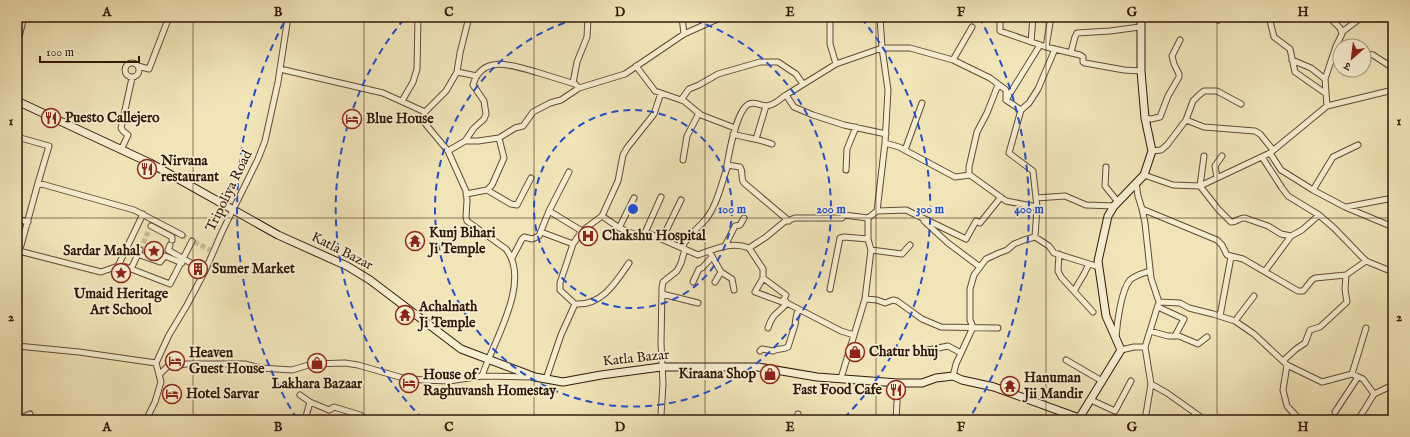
<svg xmlns="http://www.w3.org/2000/svg" width="1410" height="437" font-family="'IM FELL English','Noto Serif Devanagari',serif">
<rect width="100%" height="100%" fill="#f1e5b8"/>
<filter id="stains"><feTurbulence type="fractalNoise" baseFrequency=".005" numOctaves="4"/><feColorMatrix values="0 0 0 0 .2 0 0 0 0 .09 0 0 0 0 .02 0 0 0 .5 -.17"/></filter>
<radialGradient id="worn" r=".72"><stop offset=".6" stop-color="#630" stop-opacity="0"/><stop offset="1" stop-color="#630" stop-opacity=".3"/></radialGradient>
<g fill="none" stroke-linecap="round" stroke-linejoin="round">
<!-- street-tunnel -->
<path stroke="#cbbc95" stroke-width="5" stroke-dasharray="5 2.5" stroke-linecap="butt" d="M182,235L188,239
M194,242L210,250
M140,250L148,232"/>
<!-- street casing -->
<g stroke="#614b36" stroke-width="7">
<path id="street" d="M682,17L684,34
M830,17V44L836,64
M1000,17V31L1046,47L1080,55L1083,57V62L1085,63L1124,70L1141,71
M1213,17L1218,20
M1269,17L1274,37L1290,49L1295,72L1325,93
M1342,32L1362,17
M1031,42L1033,17
M17,45L24,17
M1046,47L1051,17
M1071,52L1075,37L1077,33L1110,31L1140,27
M1364,53L1373,55L1393,68
M953,60L972,27
M1292,60L1311,68L1325,79
M125 70a7 7 0 1 1 14 0a7 7 0 1 1-14 0Z
M138,66L149,69L169,17
M636,66L655,91L684,101L701,115L735,128
M280,69L383,93L425,112L423,121L448,151L466,191L467,200L466,217L467,221L506,249C532,282 493,342 482,376
M457,72L477,76
M573,83L577,62L587,37L588,17
M681,100L689,89L699,85L718,74L760,62H778L796,74L803,84
M1006,100L1040,45
M402,101L413,82L417,69L418,17
M1327,106L1325,79L1336,46L1342,34L1340,28L1329,17
M425,112L446,91L457,72L460,53L469,17
M1145,118L1151,119L1160,117L1168,96L1179,77V74L1174,64L1172,56L1180,40
M1186,120L1204,127L1255,131L1260,134L1273,150
M733,134C746,138 759,139 772,144
M886,134L844,125L813,115L794,107L786,95L836,64L882,48H910L953,60L990,78L1006,90V100L1021,110
M17,137L49,146L38,183
M756,139L766,106
M465,141L474,128L484,119L486,114L484,101L473,85C482,53 514,66 536,72C549,76 562,80 575,84L579,88
M885,143L899,147L955,177L970,175L1006,201L1037,207L1035,237L1049,246L1054,253L1099,267
M121,150L128,135L123,131L121,128L132,78
M905,150L922,103
M448,151L465,141H478L499,138L515,128L523,126L533,112L550,103L561,100L579,88L625,74L684,34L722,17
M1152,151L1161,150L1167,145L1186,120L1193,101L1198,96L1204,91H1217L1241,104
M1270,153L1281,170L1313,190L1345,207L1393,227
M1204,156L1200,186L1218,209L1231,222C1236,223 1239,217 1245,218L1268,226L1281,234L1291,236L1302,230L1319,215
M1262,157L1282,188L1288,196L1319,215L1334,228L1366,261L1393,272
M683,160L687,136L699,113
M727,165L740,167C744,173 740,178 744,183L789,221
M1106,167L1105,186L1118,202
M846,170L847,149L856,127
M969,175V167L977,132L987,113L998,85
M1144,175L1173,185L1200,186L1270,153L1327,106L1393,90
M1217,178L1215,166L1222,156
M1136,183L1138,196L1142,209L1145,223L1151,278L1159,302L1180,303L1189,308L1213,314L1235,321L1254,334L1287,365L1322,382L1352,374L1363,379L1374,394L1358,420
M487,190L511,204L517,205L531,178
M1313,190L1333,157L1358,145
M466,194L487,190L492,185L504,158L499,138
M1036,198L1065,196L1086,205L1114,206
M1037,207L1033,171L1009,153L1021,110L1029,103L1038,89L1055,49
M1346,207L1393,198
M1142,209L1217,240L1222,245L1227,255L1243,259L1298,291H1303L1312,280L1315,278L1346,275L1366,261
M549,211L582,231
M877,211L906,210L966,239L976,221L980,223L1001,197
M602,216C616,226 632,238 650,234L698,255C714,249 732,241 749,248L766,237L784,222L795,218H842L844,215L868,218
M17,219L28,222
M924,221L948,243L980,267
M151,226L172,237V240
M619,228L634,198
M541,232L573,244
M644,235L661,197
M662,239L681,200
M170,245L168,250L205,271
M725,246L735,226L740,225L744,218
M682,247C688,236 697,229 706,219C717,205 721,185 727,168V165C729,153 737,109 749,104C756,101 764,108 770,105C776,104 781,98 786,95
M749,248L763,269V278L786,295L784,299L787,303L841,331L854,335
M871,250L902,254L910,245
M19,251L101,272L118,266L126,267L170,284L192,241
M709,251L721,272L732,279L734,290
M137,254L160,262L165,256L182,263
M1059,254L1058,271L1061,277L1093,312
M512,258L522,239L524,237L532,239L539,236L549,211L569,172
M17,260L38,183L134,210L182,235
M118,266L143,214
M131,269L140,250
M1265,271L1291,236
M763,278L755,292L782,302L784,299
M693,282L699,269L702,268L712,257
M715,282L721,272
M830,289L840,238L844,237L868,239
M1074,291L1084,274L1089,264
M662,294L698,303
M865,299L877,300L885,303L893,300L897,301L922,319L941,327L998,328
M575,304C602,306 616,282 629,263
M1158,307L1184,319L1175,336
M1220,316L1231,257
M1235,321L1254,296
M973,327L970,320V289L974,275L986,259L999,253L1007,250L1014,244L1024,240L1035,237
M768,328C773,312 778,314 787,303
M1150,331L1168,336H1179L1198,344L1207,337
M1116,337C1117,324 1121,290 1130,280C1135,275 1144,273 1150,271
M17,346L79,352L156,363
M1145,347L1158,305
M928,350L948,346L961,353
M1121,350L1134,347H1145L1151,384L1145,420
M760,351L762,349L773,351C778,348 783,350 788,347L795,325L796,318L798,309
M1066,360L1102,381
M1283,361L1296,349L1305,343L1310,330L1320,327L1347,302L1345,289L1346,275
M1287,365L1283,390L1287,406L1300,420
M1352,374L1366,328
M159,375L167,367L186,364H245L261,368L292,370L312,364L345,363L358,365L403,378L423,380L449,381L482,376L532,377
M953,376L956,364L973,327
M841,378L865,299L871,250L868,239V218L877,211L885,143L888,90L882,48L880,17
M546,379L561,335L575,304L560,290V283L573,244L582,231L602,216L618,181L623,155L627,148L654,114L661,93
M1151,384L1167,393L1205,420
M1374,394L1393,385
M300,395L310,402L329,410L334,407L360,415L366,420
M1091,400L1115,411L1131,381
M1335,412L1358,377
M661,415L663,384L661,343L662,288L663,282L677,271L681,263L685,249
M17,420L30,414
M146,420L155,402L161,382L156,363L169,335L187,305L205,271L222,232L258,159L265,141L278,82L288,17
M305,420L310,402
M797,420L798,414
M896,420L898,383
M1193,420L1195,413"/>
</g>
<!-- secondary casing -->
<g stroke="#31180a" stroke-width="9">
<path id="secondary" d="M17,101L150,163L278,235L347,266L370,280L461,349L535,377L563,382L601,375L661,367H758L817,377L898,383H922L936,378L953,376L962,380L994,387L1079,418
M1078,420L1121,350L1106,316L1098,261L1108,216L1114,206L1144,175L1152,151L1145,118L1141,71V17"/>
</g>
<!-- street -->
<use href="#street" stroke="#f6eed1" stroke-width="5"/>
<!-- secondary -->
<use href="#secondary" stroke="#f6eed1" stroke-width="7"/>
</g>
<!-- grid -->
<path fill="none" stroke="#31180a" stroke-width="1" stroke-opacity="0.55" d="M193,17V420M364,17V420M534,17V420M705,17V420M876,17V420M1046,17V420M1217,17V420M17,218H1393"/>
<!-- distance rings -->
<g fill="none" stroke="#1d4ed8" stroke-width="2" stroke-dasharray="7 5">
<circle cx="633" cy="209" r="99"/>
<path d="M683 17A198 198 0 1 1 583 17"/>
<path d="M423 419A297 297 0 0 1 405 18M861 18A297 297 0 0 1 843 419"/>
<path d="M297 419A396 396 0 0 1 287 17M979 17A396 396 0 0 1 969 419"/>
</g>
<!-- icons -->
<defs>
<g id="restaurant-ring" transform="scale(1)"><circle r="9.5" fill="#f6eed1" stroke="#8f2418" stroke-width="1.5"/><path d="M-5-6h1v4h1v-4h1v4h1v-4h1v5L-1.5 .5V6h-2V.5L-5-1ZM5-6V6H3V1.5H1.5Q1.5-4 5-6Z" fill="#8f2418"/></g>
<g id="hotel-ring" transform="scale(1)"><circle r="9.5" fill="#f6eed1" stroke="#8f2418" stroke-width="1.5"/><path d="M-6-4.5h1.5V1H6V5H4.5V3h-9V5H-6ZM-4 0a1.8 1.8 0 1 1 3.6 0ZM.5 0V-2.5h3Q6-2.5 6 0Z" fill="#8f2418"/></g>
<g id="hospital-ring" transform="scale(1)"><circle r="9.5" fill="#f6eed1" stroke="#8f2418" stroke-width="1.5"/><path d="M-5-5h3v3.5h4V-5h3V5h-3V1.5h-4V5h-3Z" fill="#8f2418"/></g>
<g id="temple-ring" transform="scale(1)"><circle r="9.5" fill="#f6eed1" stroke="#8f2418" stroke-width="1.5"/><path d="M0-6L5-2H3V0L6.5 2.5H4V6H1.5V3h-3V6H-4V2.5H-6.5L-3 0V-2H-5Z" fill="#8f2418"/></g>
<g id="sight-ring" transform="scale(1)"><circle r="9.5" fill="#f6eed1" stroke="#8f2418" stroke-width="1.5"/><path d="M0-6L1.8-2.2L6-1.7L2.9 1.2L3.7 5.4L0 3.3L-3.7 5.4L-2.9 1.2L-6-1.7L-1.8-2.2Z" fill="#8f2418"/></g>
<g id="building-ring" transform="scale(1)"><circle r="9.5" fill="#f6eed1" stroke="#8f2418" stroke-width="1.5"/><path d="M-4-6H4V6H1V3H-1V6H-4ZM-2.5-4.3h1.7v1.8h-1.7ZM.8-4.3h1.7v1.8H.8ZM-2.5-1h1.7V.8h-1.7ZM.8-1h1.7V.8H.8Z" fill="#8f2418"/></g>
<g id="shop-ring" transform="scale(1)"><circle r="9.5" fill="#f6eed1" stroke="#8f2418" stroke-width="1.5"/><path d="M-5-2.5h2.3a2.7 3.5 0 0 1 5.4 0H5L5.5 6h-11ZM-1.5-2.5h3a1.5 2.3 0 0 0-3 0Z" fill="#8f2418"/></g>
</defs>
<g fill-rule="evenodd">
<use href="#restaurant-ring" x="51" y="118"/>
<use href="#hotel-ring" x="352" y="119"/>
<use href="#restaurant-ring" x="147" y="169"/>
<use href="#hospital-ring" x="588" y="236"/>
<use href="#temple-ring" x="415" y="241"/>
<use href="#sight-ring" x="154" y="251"/>
<use href="#building-ring" x="198" y="269"/>
<use href="#sight-ring" x="121" y="273"/>
<use href="#temple-ring" x="405" y="315"/>
<use href="#shop-ring" x="855" y="352"/>
<use href="#hotel-ring" x="175" y="361"/>
<use href="#shop-ring" x="317" y="363"/>
<use href="#shop-ring" x="770" y="374"/>
<use href="#hotel-ring" x="409" y="383"/>
<use href="#temple-ring" x="1010" y="386"/>
<use href="#restaurant-ring" x="896" y="390"/>
<use href="#hotel-ring" x="172" y="394"/>
</g>
<g text-anchor="middle" dominant-baseline="central" stroke-width="3.5" stroke-linejoin="round" paint-order="stroke">
<!-- poi labels -->
<g font-size="14" font-weight="bold" fill="#31180a" stroke="#f6eed1" text-anchor="start">
<text x="65" y="118">Puesto Callejero</text>
<text x="366" y="119">Blue House</text>
<text x="161" y="161">Nirvana<tspan x="161" dy="16">restaurant</tspan></text>
<text x="429" y="233">Kunj Bihari<tspan x="429" dy="16">Ji Temple</tspan></text>
<text x="602" y="236">Chakshu Hospital</text>
<text x="140" y="251" text-anchor="end">Sardar Mahal</text>
<text x="212" y="269">Sumer Market</text>
<text x="121" y="294" text-anchor="middle">Umaid Heritage<tspan x="121" dy="16">Art School</tspan></text>
<text x="419" y="307">Achalnath<tspan x="419" dy="16">Ji Temple</tspan></text>
<text x="869" y="352">Chatur bhuj</text>
<text x="189" y="353">Heaven<tspan x="189" dy="16">Guest House</tspan></text>
<text x="756" y="374" text-anchor="end">Kiraana Shop</text>
<text x="423" y="375">House of<tspan x="423" dy="16">Raghuvansh Homestay</tspan></text>
<text x="1024" y="378">Hanuman<tspan x="1024" dy="16">Jii Mandir</tspan></text>
<text x="317" y="384" text-anchor="middle">Lakhara Bazaar</text>
<text x="882" y="390" text-anchor="end">Fast Food Cafe</text>
<text x="186" y="394">Hotel Sarvar</text>
</g>
<!-- street labels -->
<g font-size="14" fill="#31180a" stroke="#f6eed1">
<text transform="translate(229 191) rotate(-64)">Tripoliya Road</text>
<text transform="translate(342 251) rotate(27)">Katla Bazar</text>
<text transform="translate(636 358) rotate(-6)">Katla Bazar</text>
</g>
</g>
<circle cx="633" cy="209" r="6" fill="#1d4ed8" stroke="#f6eed1" stroke-width="2"/>
<g font-size="12" text-anchor="middle" font-weight="bold" fill="#1d4ed8" stroke="#f6eed1" stroke-width="3.5" stroke-linejoin="round" paint-order="stroke">
<text x="732" y="213">100 m</text>
<text x="831" y="213">200 m</text>
<text x="930" y="213">300 m</text>
<text x="1029" y="213">400 m</text>
</g>
<!-- margin -->
<rect width="1410" height="437" fill="none" stroke="#f1e5b8" stroke-width="44"/>
<!-- north arrow -->
<g transform="translate(1352 58) rotate(208)"><circle r="19" fill="#f6eed1" stroke="#a79881"/>
<path d="M0-3L7 15L0 10L-7 15Z" fill="#8f2418"/>
<text y="-6" font-size="11" font-weight="bold" text-anchor="middle" fill="#31180a">उ</text>
</g>
<!-- scale -->
<path d="M40 56v6h99v-6" fill="none" stroke="#31180a" stroke-width="2"/>
<text x="46" y="56" font-size="12" fill="#31180a" stroke="#f6eed1" stroke-width="3" paint-order="stroke">100 m</text>
<rect x="22" y="22" width="1366" height="393" fill="none" stroke="#31180a" stroke-width="1.5"/>
<g font-size="13" text-anchor="middle" font-weight="bold" fill="#31180a">
<text x="107" y="16">A</text>
<text x="278" y="16">B</text>
<text x="449" y="16">C</text>
<text x="620" y="16">D</text>
<text x="790" y="16">E</text>
<text x="961" y="16">F</text>
<text x="1132" y="16">G</text>
<text x="1303" y="16">H</text>
<text x="11" y="125">1</text>
<text x="1399" y="125">1</text>
<text x="11" y="321">2</text>
<text x="1399" y="321">2</text>
<text x="107" y="431">A</text>
<text x="278" y="431">B</text>
<text x="449" y="431">C</text>
<text x="620" y="431">D</text>
<text x="790" y="431">E</text>
<text x="961" y="431">F</text>
<text x="1132" y="431">G</text>
<text x="1303" y="431">H</text>
</g>
<rect width="100%" height="100%" filter="url(#stains)"/>
<rect width="100%" height="100%" fill="url(#worn)"/>
</svg>
